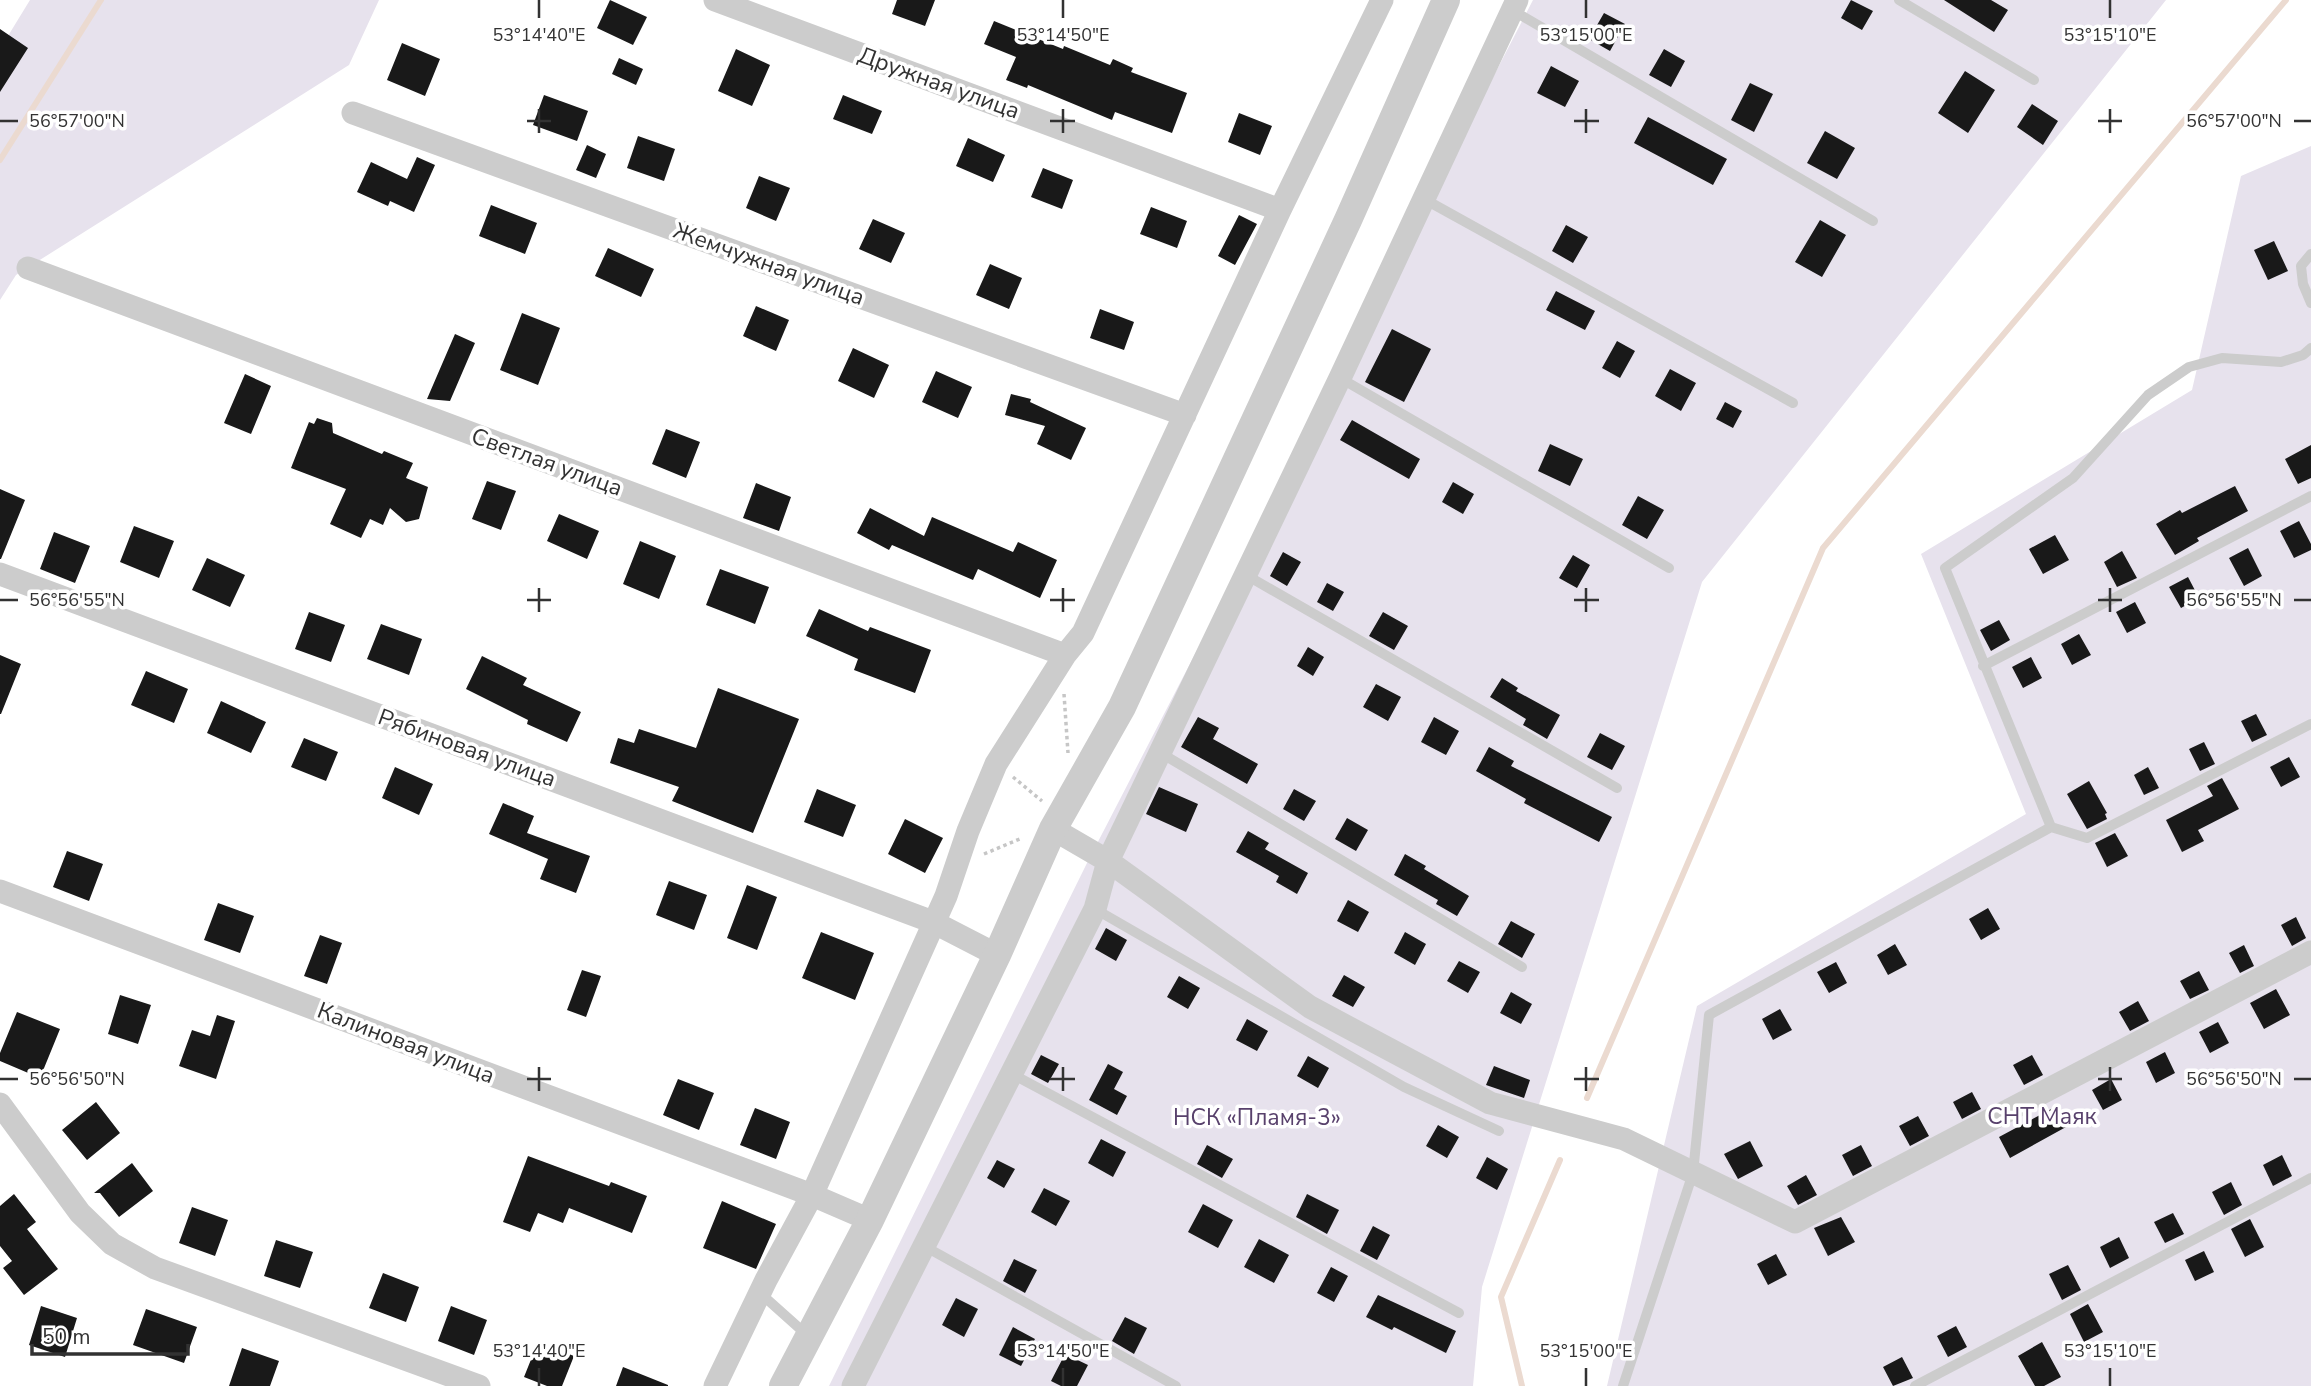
<svg xmlns="http://www.w3.org/2000/svg" width="2311" height="1386" font-family="'Nunito Sans',sans-serif">
<rect width="100%" height="100%" fill="#fff"/>
<!-- green -->
<path fill="#e7e2ed" d="M30,0H379L349,65L16,275L0,300V49Z
M1533,0H2166L1702,582L1482,1287L1473,1386H829L1087,863Z
M2311,146V1386H1607L1697,1006L2026,814L1921,554L2192,390L2241,176Z"/>
<g fill="none" stroke-linecap="round" stroke-linejoin="round">
<!-- stream -->
<path stroke="#ebdad0" stroke-width="6" d="M0,160L101,0
M1587,1098L1823,548L2286,0
M1522,1386L1501,1297L1560,1160"/>
</g>
<!-- building -->
<path fill="#191919" d="M610,0L647,17L633,45L597,28Z
M897,0H935L925,26L892,14Z
M1851,0L1873,11L1862,30L1841,18Z
M1944,0H1991L2008,10L1994,32Z
M1604,13L1625,24L1610,51L1589,39Z
M994,21L1063,49L1064,46L1110,65L1113,59L1133,68L1131,72L1187,93L1172,133L1115,112L1112,120L1028,85L1027,88L1006,80L1016,57L984,44Z
M0,29L28,48L0,92Z
M402,43L440,59L425,96L387,80Z
M736,49L770,65L752,106L718,91Z
M1664,49L1685,61L1671,87L1649,75Z
M619,58L643,69L636,85L612,74Z
M1551,66L1579,81L1565,107L1537,93Z
M1965,71L1995,90L1968,133L1938,113Z
M1750,83L1773,94L1754,132L1731,120Z
M544,95L588,111L577,141L533,125Z
M843,95L882,111L872,134L833,119Z
M2032,104L2058,121L2043,145L2017,127Z
M1239,113L1272,126L1260,155L1228,142Z
M1648,117L1727,159L1713,185L1634,143Z
M1825,131L1855,148L1837,179L1807,163Z
M638,136L675,149L664,181L627,168Z
M968,138L1005,155L993,182L956,166Z
M587,145L606,154L596,178L576,170Z
M417,157L435,165L414,212L390,201L388,206L357,192L371,162L407,179Z
M1043,168L1073,180L1062,209L1031,197Z
M759,176L790,188L776,221L746,208Z
M491,205L537,223L525,254L479,236Z
M1151,207L1187,221L1177,248L1140,234Z
M1239,215L1257,224L1235,265L1218,256Z
M873,219L905,233L891,263L859,249Z
M1820,220L1846,235L1822,277L1795,262Z
M1566,225L1588,237L1573,263L1552,251Z
M2274,241L2288,271L2268,280L2254,250Z
M608,248L654,269L641,297L595,276Z
M990,264L1022,278L1009,309L976,295Z
M1556,291L1595,311L1585,330L1546,310Z
M756,306L789,320L776,351L743,336Z
M1100,309L1134,322L1124,350L1090,338Z
M522,313L560,328L538,385L500,370Z
M1392,329L1431,349L1404,402L1365,382Z
M455,334L475,343L450,401L427,399Z
M1617,341L1635,351L1620,378L1602,368Z
M853,348L889,365L874,398L838,381Z
M1670,369L1696,383L1681,411L1655,396Z
M936,371L972,387L958,418L922,402Z
M245,374L271,386L251,434L224,423Z
M1011,394L1031,399L1030,402L1086,428L1071,460L1037,444L1045,426L1005,415Z
M1725,402L1742,411L1733,428L1716,419Z
M317,418L332,423L333,433L382,454L384,451L413,463L406,478L428,487L419,519L406,522L390,508L383,525L370,519L361,538L330,524L346,489L291,468L309,422L314,424Z
M1352,420L1420,459L1409,479L1340,440Z
M666,429L700,442L686,478L652,464Z
M1550,444L1583,459L1570,486L1538,471Z
M2311,445V478L2298,484L2285,459Z
M487,481L516,491L501,530L472,519Z
M1453,482L1474,494L1463,514L1442,502Z
M756,483L791,497L779,531L743,518Z
M2235,486L2248,511L2197,538L2199,541L2175,555L2156,524L2180,510L2182,513Z
M0,489L25,500L1,559H0Z
M1638,496L1664,510L1647,539L1622,525Z
M870,508L924,536L932,517L1013,552L1018,542L1057,560L1040,598L978,569L973,580L892,545L889,550L857,533Z
M559,514L599,531L587,559L547,541Z
M2299,521L2311,544V550L2294,558L2280,531Z
M134,526L174,541L159,578L120,562Z
M54,532L90,546L75,583L40,569Z
M2055,535L2069,560L2043,574L2029,549Z
M640,541L676,556L659,599L623,584Z
M2248,548L2262,576L2244,586L2229,558Z
M2122,551L2137,578L2117,587L2104,562Z
M1283,552L1301,562L1287,586L1270,576Z
M1573,555L1590,565L1577,588L1559,578Z
M207,558L245,575L230,607L192,590Z
M720,569L769,587L755,624L706,605Z
M2188,577L2199,598L2181,608L2169,587Z
M1327,583L1344,592L1333,611L1317,602Z
M2135,602L2146,623L2127,633L2116,612Z
M819,609L868,631L870,627L931,650L915,693L854,670L858,659L806,636Z
M309,612L345,625L331,662L295,649Z
M1383,612L1408,626L1394,650L1369,636Z
M1999,620L2010,640L1991,651L1980,630Z
M381,624L422,639L409,675L367,659Z
M2079,634L2091,655L2072,665L2061,644Z
M1308,647L1324,657L1313,676L1297,666Z
M0,655L21,664L1,714H0Z
M482,656L527,678L523,685L581,712L567,742L527,724L528,720L466,689Z
M2031,657L2042,678L2023,688L2012,667Z
M146,671L188,689L174,723L131,705Z
M1502,678L1518,688L1516,691L1560,715L1547,739L1523,725L1526,719L1490,697Z
M1376,684L1401,697L1388,721L1363,707Z
M718,688L799,719L753,833L672,801L679,787L610,763L618,738L634,743L639,729L696,748Z
M221,701L266,722L251,753L207,733Z
M2256,714L2267,735L2252,742L2241,721Z
M1198,717L1219,728L1213,739L1258,764L1247,784L1181,747Z
M1434,717L1459,731L1446,755L1421,742Z
M1600,733L1625,746L1612,770L1587,757Z
M304,738L338,752L326,781L291,767Z
M2204,742L2215,764L2200,771L2189,749Z
M1489,747L1514,761L1511,766L1612,817L1599,842L1524,803L1526,799L1476,771Z
M2289,757L2300,777L2281,787L2270,767Z
M395,767L433,784L419,815L382,798Z
M2148,767L2159,788L2144,795L2134,775Z
M2222,778L2239,809L2198,830L2204,841L2182,852L2166,820L2213,796L2207,786Z
M2089,781L2107,813L2105,814L2107,819L2087,829L2067,794Z
M1159,787L1198,804L1186,832L1146,814Z
M817,789L856,805L843,837L804,822Z
M1294,789L1316,801L1304,821L1283,809Z
M503,803L534,816L527,833L590,856L576,893L540,879L548,859L489,834Z
M1347,818L1368,830L1356,851L1335,839Z
M905,819L943,838L925,873L888,854Z
M1248,831L1269,843L1265,849L1308,873L1297,894L1276,882L1279,876L1236,852Z
M2115,833L2128,856L2107,867L2095,843Z
M67,851L103,864L89,901L53,887Z
M1405,854L1426,866L1424,869L1469,896L1457,916L1436,904L1438,900L1394,875Z
M669,881L707,895L694,930L656,915Z
M747,885L777,897L757,950L727,938Z
M1348,900L1369,912L1358,932L1337,921Z
M218,903L254,916L240,953L204,940Z
M1988,908L2000,929L1981,940L1969,919Z
M2296,917L2306,938L2292,946L2281,925Z
M1511,921L1535,934L1522,958L1498,944Z
M1106,928L1127,940L1116,961L1095,949Z
M821,932L874,953L855,1000L802,978Z
M1405,932L1426,944L1415,965L1394,953Z
M320,935L342,943L327,984L304,976Z
M1895,944L1907,965L1888,975L1877,955Z
M2244,945L2254,966L2240,973L2229,953Z
M1459,961L1480,972L1468,993L1447,981Z
M1836,962L1847,983L1829,993L1817,972Z
M582,970L601,976L586,1017L567,1010Z
M2199,971L2209,990L2190,999L2180,981Z
M1344,975L1365,987L1353,1007L1332,996Z
M1179,976L1200,988L1188,1009L1167,997Z
M2276,989L2290,1015L2264,1029L2250,1003Z
M1511,992L1532,1004L1521,1024L1500,1013Z
M120,995L151,1005L138,1044L108,1034Z
M2138,1001L2149,1021L2130,1031L2119,1012Z
M1780,1009L1792,1030L1773,1040L1762,1019Z
M17,1012L60,1029L40,1078L0,1061V1053Z
M217,1015L235,1021L216,1079L179,1066L192,1030L210,1036Z
M1247,1019L1268,1031L1257,1051L1236,1040Z
M2218,1022L2229,1043L2210,1053L2199,1032Z
M2165,1052L2175,1073L2156,1083L2146,1062Z
M1041,1055L1059,1064L1048,1083L1031,1074Z
M2032,1055L2043,1075L2024,1085L2013,1065Z
M1308,1056L1329,1068L1318,1088L1297,1076Z
M1108,1064L1123,1072L1114,1089L1127,1096L1117,1115L1089,1100Z
M1494,1066L1530,1080L1524,1098L1486,1085Z
M678,1079L714,1093L699,1130L663,1115Z
M2111,1079L2122,1100L2103,1110L2092,1090Z
M1972,1092L1981,1109L1962,1119L1953,1102Z
M96,1102L120,1133L87,1160L62,1130Z
M2055,1107L2066,1127L2010,1158L1999,1137Z
M755,1108L790,1122L776,1159L740,1145Z
M1918,1116L1929,1136L1910,1146L1899,1126Z
M1438,1125L1459,1137L1447,1158L1426,1146Z
M1101,1139L1126,1152L1113,1177L1088,1163Z
M1750,1141L1763,1166L1738,1179L1724,1154Z
M1207,1145L1233,1159L1222,1178L1197,1164Z
M1861,1145L1872,1166L1853,1176L1842,1155Z
M2282,1155L2292,1176L2273,1186L2263,1165Z
M528,1156L609,1186L611,1182L647,1196L632,1233L569,1208L563,1223L538,1213L530,1232L503,1222Z
M1487,1157L1508,1169L1497,1190L1476,1178Z
M997,1160L1015,1169L1004,1188L987,1178Z
M132,1163L153,1191L119,1217L100,1193H94Z
M1806,1175L1817,1195L1798,1205L1787,1186Z
M2231,1182L2242,1205L2224,1215L2212,1192Z
M1044,1188L1070,1201L1056,1226L1031,1212Z
M14,1194L36,1222L27,1229L58,1269L24,1295L3,1268L12,1261L0,1246V1206Z
M1307,1194L1339,1210L1327,1234L1296,1217Z
M722,1201L776,1224L756,1269L703,1248Z
M1203,1204L1233,1220L1218,1248L1188,1232Z
M192,1207L228,1220L215,1256L179,1243Z
M2173,1213L2184,1234L2165,1243L2154,1222Z
M1841,1217L1855,1242L1828,1256L1814,1228Z
M2250,1219L2264,1247L2245,1257L2231,1229Z
M1373,1226L1390,1235L1377,1260L1360,1251Z
M2119,1237L2129,1258L2110,1268L2100,1247Z
M1259,1239L1289,1255L1274,1283L1244,1267Z
M276,1240L313,1252L300,1288L264,1276Z
M2204,1251L2214,1272L2195,1281L2185,1260Z
M1776,1254L1787,1275L1768,1285L1757,1264Z
M1014,1259L1037,1270L1025,1293L1003,1281Z
M2068,1265L2081,1290L2062,1300L2049,1274Z
M1331,1267L1348,1276L1334,1302L1317,1293Z
M383,1273L419,1287L406,1322L369,1308Z
M1378,1295L1456,1331L1446,1353L1394,1327L1392,1330L1366,1317Z
M956,1298L978,1309L964,1337L942,1325Z
M2088,1304L2103,1332L2084,1342L2070,1314Z
M41,1306L77,1318L65,1357L29,1345Z
M451,1306L487,1320L474,1355L438,1341Z
M146,1309L197,1327L184,1363L133,1345Z
M1125,1317L1147,1328L1134,1354L1112,1341Z
M1956,1326L1967,1347L1948,1357L1937,1336Z
M1013,1327L1035,1339L1021,1366L999,1355Z
M538,1342L574,1356L562,1386H547L524,1377Z
M2042,1342L2061,1377L2044,1386H2035L2018,1356Z
M242,1348L279,1361L270,1386H229Z
M1065,1354L1088,1365L1077,1386H1061L1051,1381Z
M1902,1357L1913,1378L1893,1386L1883,1367Z
M623,1367L668,1385V1386H616Z"/>
<g fill="none" stroke-linecap="round" stroke-linejoin="round">
<!-- path -->
<path stroke="#c6c6c6" stroke-width="3.5" stroke-dasharray="3.5 3.5" stroke-linecap="butt" d="M1064,694L1068,753
M1013,777L1042,801
M984,854L1022,838"/>
<!-- service -->
<path stroke="#ccc" stroke-width="10" d="M1899,0L2034,80
M1512,10L1873,221
M1424,199L1793,403
M2311,254L2301,266L2303,284L2311,303
M1340,378L1669,568
M1246,575L1617,788
M1983,666L2311,496
M1159,752L1522,967
M2051,827L1945,568L2073,478L2148,395L2189,367L2222,358L2281,362L2303,355L2311,348
M1095,909L1404,1087L1499,1131
M1012,1074L1459,1313
M924,1246L1176,1386
M760,1293L807,1335
M1623,1386L1693,1173L1709,1015L2051,827L2087,838L2311,724
M1915,1386L2311,1178"/>
<!-- minor -->
<path stroke="#ccc" stroke-width="23" d="M715,0L1280,210
M353,113L1185,415
M28,268L1065,655
M0,574L933,922L997,955
M1053,829L1108,861L1310,1007L1490,1103L1624,1139L1795,1222L2311,952
M0,891L812,1195L870,1220
M0,1104L80,1213L112,1244L155,1268L479,1386
M715,1386L766,1280L812,1195L946,896L968,831L996,764L1065,655L1083,633L1280,210L1382,0
M853,1386L1095,909L1108,861L1340,378L1517,0"/>
<!-- tertiary -->
<path stroke="#ccc" stroke-width="28" d="M783,1386L870,1220L997,955L1053,829L1122,707L1348,220L1446,0"/>
</g>
<!-- ticks -->
<path fill="none" stroke="#323232" stroke-width="2.5" d="M539,0V18M1063,0V18M1586,0V18M2110,0V18M539,109V133M1063,109V133M1586,109V133M2110,109V133M0,121H18M527,121H551M1050,121H1075M1574,121H1599M2098,121H2122M2294,121H2311M539,588V612M1063,588V612M1586,588V612M2110,588V612M0,600H18M527,600H551M1050,600H1075M1574,600H1599M2098,600H2122M2294,600H2311M539,1067V1091M1063,1067V1091M1586,1067V1091M2110,1067V1091M0,1079H18M527,1079H551M1050,1079H1075M1574,1079H1599M2098,1079H2122M2294,1079H2311M539,1368V1386M1063,1368V1386M1586,1368V1386M2110,1368V1386"/>
<g text-anchor="middle" dominant-baseline="central" stroke-width="7" stroke-linejoin="round" paint-order="stroke">
<!-- street labels -->
<g font-size="23" fill="#323232" stroke="#fff">
<text transform="translate(939 83) rotate(20)">Дружная улица</text>
<text transform="translate(769 264) rotate(20)">Жемчужная улица</text>
<text transform="translate(547 462) rotate(20)">Светлая улица</text>
<text transform="translate(467 748) rotate(20)">Рябиновая улица</text>
<text transform="translate(406 1043) rotate(21)">Калиновая улица</text>
</g>
<!-- park labels -->
<g font-size="23" fill="#58416c" stroke="#fff">
<text x="2042" y="1116">СНТ Маяк</text>
<text x="1257" y="1117">НСК «Пламя-3»</text>
</g>
</g>
<g font-size="18" text-anchor="middle" fill="#323232" stroke="#fff" stroke-width="7" stroke-linejoin="round" paint-order="stroke">
<text x="539" y="41">53°14'40"E</text>
<text x="1063" y="41">53°14'50"E</text>
<text x="1586" y="41">53°15'00"E</text>
<text x="2110" y="41">53°15'10"E</text>
<text x="77" y="127">56°57'00"N</text>
<text x="2234" y="127">56°57'00"N</text>
<text x="77" y="606">56°56'55"N</text>
<text x="2234" y="606">56°56'55"N</text>
<text x="77" y="1085">56°56'50"N</text>
<text x="2234" y="1085">56°56'50"N</text>
<text x="539" y="1357">53°14'40"E</text>
<text x="1063" y="1357">53°14'50"E</text>
<text x="1586" y="1357">53°15'00"E</text>
<text x="2110" y="1357">53°15'10"E</text>
</g>
<!-- scale -->
<path d="M32 1344v10h156v-10" fill="none" stroke="#323232" stroke-width="3.5"/>
<text x="42" y="1344" font-size="21" fill="#323232" stroke="#ffffff" stroke-width="5" paint-order="stroke">50 m</text>
</svg>
